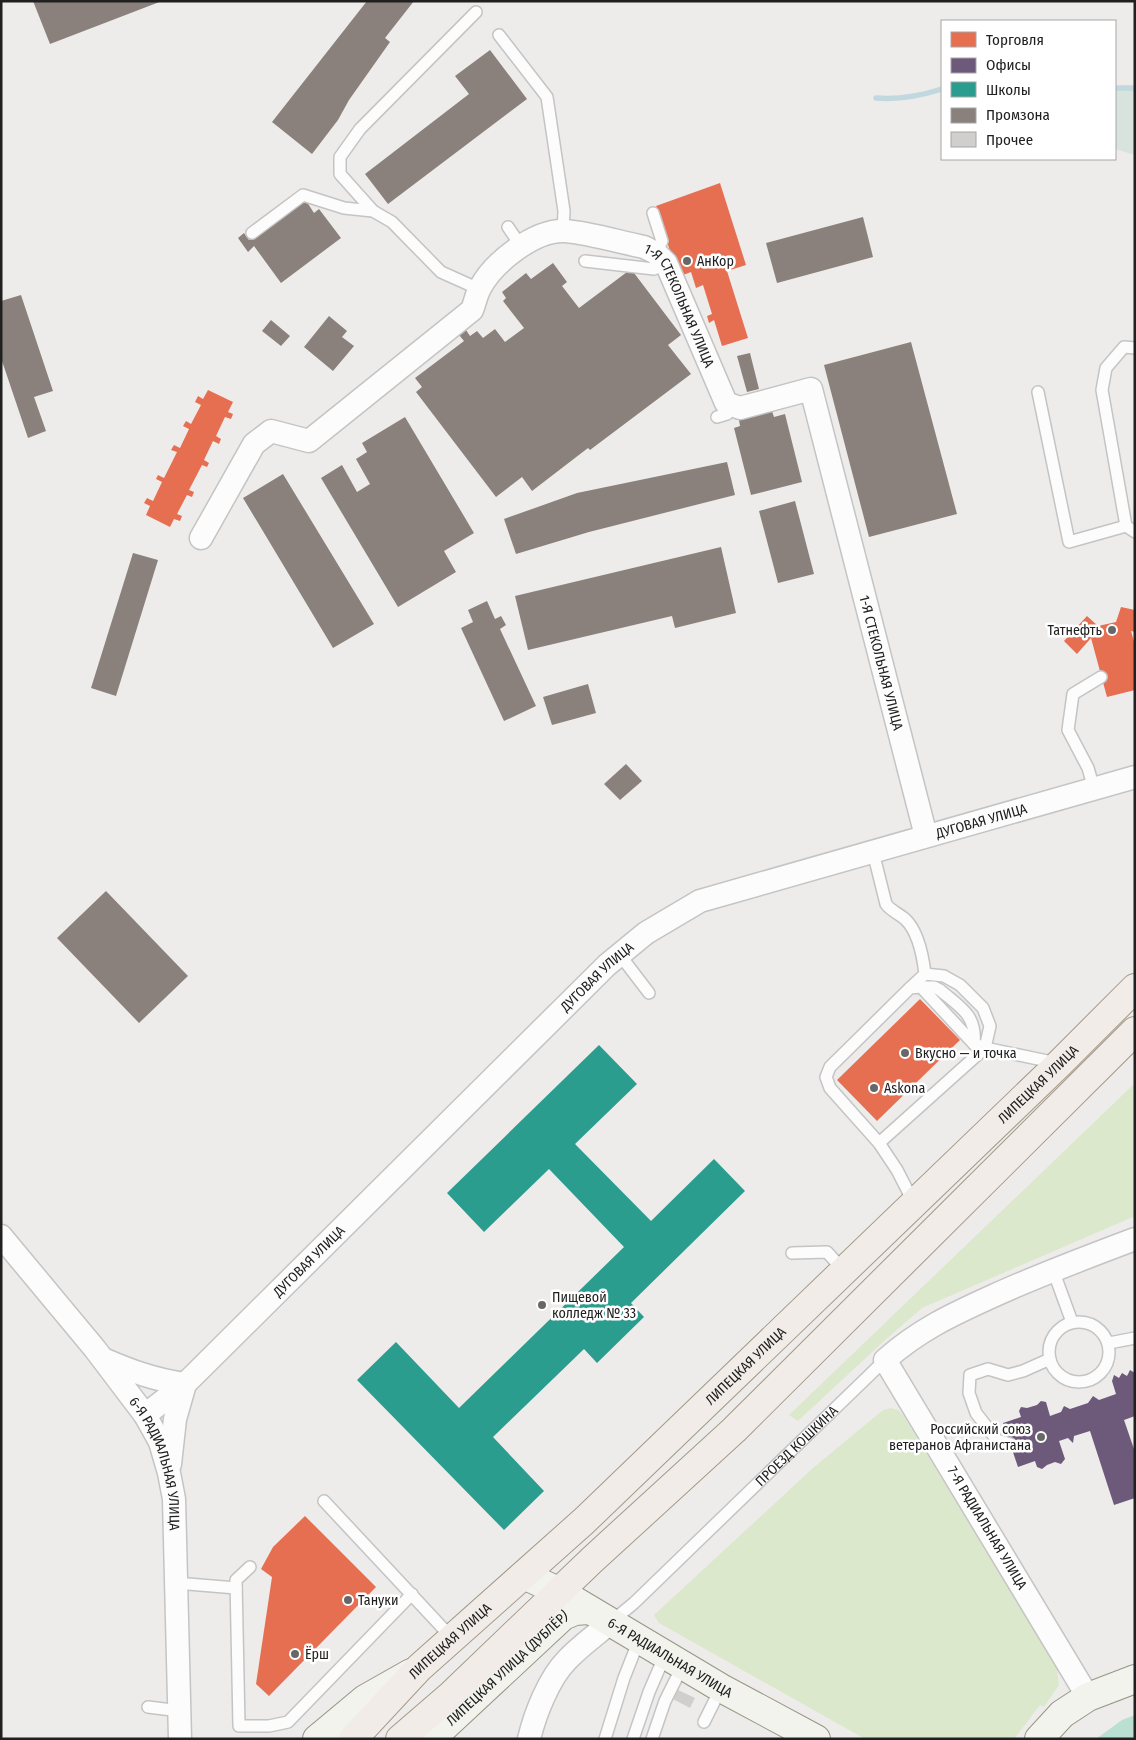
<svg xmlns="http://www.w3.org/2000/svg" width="1136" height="1740" font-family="'Fira Sans Condensed',sans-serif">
<rect width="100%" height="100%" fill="#eeecea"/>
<!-- grass -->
<path fill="#dbe8cc" d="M1135,1083V1216L922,1308L884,1341L798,1421L789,1415Z
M891,1408L898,1410L903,1415L1057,1668L1059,1685L1044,1707L1040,1705L1014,1739H865L659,1623L654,1615L813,1468L883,1410Z"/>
<!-- wetland -->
<path fill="#d8e3dd" d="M1135,85V155L1115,149V88Z"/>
<!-- pitch -->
<path fill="#b9e0d0" d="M1135,1715V1739H1096L1122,1720Z"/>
<!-- shops -->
<path fill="#e76f51" d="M720,183L746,265L727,271L748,338L722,346L714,320L709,323L707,316L712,314L703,285L696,288L691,272L678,277L656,206Z
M208,390L233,402L228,412L233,414L231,419L225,417L216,436L221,439L219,444L213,441L204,460L209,463L207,467L202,465L189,490L194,492L192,497L187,495L177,514L182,516L180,521L174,519L170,527L146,515L150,506L144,503L147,498L153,501L162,482L156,479L158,475L164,478L177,452L171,450L174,445L180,448L189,429L183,426L186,421L191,424L201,405L195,402L198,396L203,399Z
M1121,607L1135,610V632L1131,631L1135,645V690L1107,697L1091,638L1077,654L1064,641L1087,616L1098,626L1116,622Z
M920,999L960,1040L877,1121L837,1080Z
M305,1516L376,1587L269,1696L256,1684L272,1577L261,1569L273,1547Z"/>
<!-- offices -->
<path fill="#6d597a" d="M1130,1370L1135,1373V1416L1124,1420L1135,1452V1498L1114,1505L1090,1431L1074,1436L1073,1443L1068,1438L1059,1441L1065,1459L1061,1464L1055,1462L1047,1465L1042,1469L1037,1467L1035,1461L1018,1467L1003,1423L1021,1417L1019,1411L1021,1407L1027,1408L1037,1405L1041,1401L1046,1402L1050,1416L1061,1412L1064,1406L1070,1409L1088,1403L1093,1396L1099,1400L1116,1394L1112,1381L1114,1375L1119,1378L1122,1373L1127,1376Z"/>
<!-- schools -->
<path fill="#2a9d8f" d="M599,1045L637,1084L575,1144L651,1221L714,1159L745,1191L631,1303L644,1317L597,1363L584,1349L493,1437L544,1491L504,1530L357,1380L396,1342L459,1408L624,1247L549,1169L484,1232L447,1193Z"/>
<!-- industry -->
<path fill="#8a817c" d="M33,1H162L50,44Z
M367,1H414L385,38L390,42L349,100L338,120L312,154L272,122Z
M490,50L527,99L388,204L365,174L469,94L455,76Z
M305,199L314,213L319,209L341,238L281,283L254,246L248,252L238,238L244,233L249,240Z
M863,217L873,257L777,283L766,243Z
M553,263L567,282L562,286L579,308L631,269L681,335L668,345L691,374L590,450L588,448L532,491L522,477L496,497L416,392L422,387L415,378L464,341L459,335L466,330L470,336L477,331L483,338L495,329L505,342L524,328L503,301L506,298L502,292L526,273L531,279Z
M21,295L53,391L34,397L46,431L28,438L1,358V301Z
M329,316L347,331L342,337L354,346L333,371L304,347Z
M271,320L290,336L281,346L262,331Z
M911,342L957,514L869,537L824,365Z
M750,353L759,389L747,392L737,356Z
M772,411L774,417L785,414L802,482L751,495L734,428L740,426L739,420Z
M405,417L474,533L444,551L456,572L398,607L321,478L342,465L357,492L370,484L356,459L367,452L362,443Z
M727,462L735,495L589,532L516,554L504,519L577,493Z
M283,474L374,624L333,648L243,498Z
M795,501L814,574L778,583L759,511Z
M721,547L736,613L675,628L672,616L528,650L515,596Z
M133,553L158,560L116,696L91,688Z
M487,601L495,619L501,616L506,625L500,629L536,706L504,721L461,628L473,622L468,610Z
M588,684L596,713L552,725L543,697Z
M626,764L642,781L620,800L604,784Z
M106,891L188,976L139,1023L57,938Z"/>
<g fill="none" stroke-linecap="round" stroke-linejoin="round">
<!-- stream -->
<path stroke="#c0d8de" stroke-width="5.5" d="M1115,88H1135
M876,98C900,100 920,96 942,89"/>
</g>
<!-- building -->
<path fill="#d1cfcd" d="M676,1689L695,1698L690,1708L671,1698Z"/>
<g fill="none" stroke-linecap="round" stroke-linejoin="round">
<!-- lane casing -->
<g stroke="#c5c4c4" stroke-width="14">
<g id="lane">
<path d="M499,35L547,97L564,211L563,231"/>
<path d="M373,211L340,174V157L360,129L476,12"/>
<path d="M653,213L662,241L656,253"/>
<path d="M508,227L521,246"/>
<path d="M252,233L303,195L344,208L373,211L392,222L441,272L479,289"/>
<path d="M585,261L654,269L666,263"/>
<path d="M1135,348L1124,347L1106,368L1102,390L1126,526L1135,532"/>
<path d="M1038,392L1069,542L1126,526"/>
<path d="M717,417L727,414L734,405"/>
<path d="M1094,789L1088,768L1068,730L1073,694L1101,677"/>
<path d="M873,852L886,904C891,911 898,913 905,919C918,931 923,957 925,974"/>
<path d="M620,955L649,993"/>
<path d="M921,987H934L940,990C960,1007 977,1015 974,1044"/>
<path d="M879,1143L985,1048L990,1026L983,1008L960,985L944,976L925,974L910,988"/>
<path d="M914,1203L897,1170L879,1143L830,1088L826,1077L830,1067L910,988L921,987L974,1044L985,1048L1057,1063"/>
<path d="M792,1253L827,1252L844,1271"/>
<path d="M1053,1270L1072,1322"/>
<circle cx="1079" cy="1352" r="30"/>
<path d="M1109,1343L1135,1338"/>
<path d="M1010,1444L997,1440L976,1413L969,1393L970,1375L988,1369L1008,1375L1023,1371L1050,1359"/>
<path d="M324,1501L452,1638"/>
<path d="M250,1567L236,1580L239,1726H269L288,1722L412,1594"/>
<path d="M176,1583L236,1588"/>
<path id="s1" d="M611,1622L634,1603L885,1360"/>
<path d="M148,1707L180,1711"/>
<path d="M704,1722L721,1688"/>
<path d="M605,1739L624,1678L639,1640"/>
<path d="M633,1739L649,1692L665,1655"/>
<path d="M652,1739L665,1701L683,1665"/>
</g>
</g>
<!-- street casing -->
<g stroke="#c5c4c4" stroke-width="25">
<g id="street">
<path id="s2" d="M201,538L254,444L271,431L309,441L472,310C475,303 476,295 480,288C493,263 535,229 565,231C590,233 619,242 644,247L656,253L666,263L726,403L740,408L811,389L926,836"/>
<path id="s3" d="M1,1236L95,1349L145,1415L160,1442L169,1473L174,1499L180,1739"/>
<path d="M103,1359C131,1371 155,1380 185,1384"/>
<path id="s4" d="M145,1415L185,1384L607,965L646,933L700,901L1135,777"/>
<path d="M170,1464L175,1419L185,1384"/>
<path d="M1088,1697L885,1360C919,1330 951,1315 993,1296C1039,1275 1087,1257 1135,1239"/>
<path d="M529,1739C535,1714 549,1678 567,1660C580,1646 596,1635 611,1622"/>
</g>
</g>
<!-- secondary casing -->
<g stroke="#959683" stroke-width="30">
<g id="secondary">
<path id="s5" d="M524,1575L560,1592L721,1688L816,1739"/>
<path d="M317,1739L365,1699L411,1673"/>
<path id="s6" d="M431,1739L563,1616L575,1611L589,1610"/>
<path d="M1039,1739L1062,1714L1088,1697L1135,1679"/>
</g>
</g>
<!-- primary casing -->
<g stroke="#a39a88" stroke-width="30">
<g id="primary">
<path id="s7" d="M353,1739L419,1668L584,1521L1059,1064L1135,988"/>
<path d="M400,1739L451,1695L593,1559L734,1430L1135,1031"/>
</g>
</g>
<!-- lane -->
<use href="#lane" stroke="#fcfcfc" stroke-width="11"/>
<!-- street -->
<use href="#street" stroke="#fcfcfc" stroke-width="22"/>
<!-- secondary -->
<use href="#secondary" stroke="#f3f3ed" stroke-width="28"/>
<!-- primary -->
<use href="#primary" stroke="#f1ece7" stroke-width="28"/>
</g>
<!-- markers -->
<g fill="#686767" stroke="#fff" stroke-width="2">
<circle cx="687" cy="261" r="5"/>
<circle cx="1112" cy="630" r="5"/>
<circle cx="905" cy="1053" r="5"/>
<circle cx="874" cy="1088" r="5"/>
<circle cx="542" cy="1305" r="5"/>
<circle cx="1041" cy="1437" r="5"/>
<circle cx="348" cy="1600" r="5"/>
<circle cx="295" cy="1654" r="5"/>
</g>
<g text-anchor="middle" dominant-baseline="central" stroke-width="5" stroke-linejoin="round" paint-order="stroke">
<!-- poi labels -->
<g font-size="14" fill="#202020" stroke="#fff" text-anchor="start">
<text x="697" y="261">АнКор</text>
<text x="1102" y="630" text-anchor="end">Татнефть</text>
<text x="915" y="1053">Вкусно — и точка</text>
<text x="884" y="1088">Askona</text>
<text x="552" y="1297">Пищевой<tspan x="552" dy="16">колледж № 33</tspan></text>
<text x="1031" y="1429" text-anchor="end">Российский союз<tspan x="1031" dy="16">ветеранов Афганистана</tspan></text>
<text x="358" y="1600">Тануки</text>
<text x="305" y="1654">Ёрш</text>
</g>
<!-- street labels -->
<g font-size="14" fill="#202020" stroke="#fff">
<text stroke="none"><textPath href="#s2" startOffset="659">1-Я СТЕКОЛЬНАЯ УЛИЦА</textPath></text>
<text stroke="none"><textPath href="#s2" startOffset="1139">1-Я СТЕКОЛЬНАЯ УЛИЦА</textPath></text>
<text stroke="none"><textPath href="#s4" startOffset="1051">ДУГОВАЯ УЛИЦА</textPath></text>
<text stroke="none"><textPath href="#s4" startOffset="630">ДУГОВАЯ УЛИЦА</textPath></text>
<text stroke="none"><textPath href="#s7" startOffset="948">ЛИПЕЦКАЯ УЛИЦА</textPath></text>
<text stroke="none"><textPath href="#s4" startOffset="225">ДУГОВАЯ УЛИЦА</textPath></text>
<text stroke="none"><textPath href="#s7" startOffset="542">ЛИПЕЦКАЯ УЛИЦА</textPath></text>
<text stroke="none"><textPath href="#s1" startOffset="256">ПРОЕЗД КОШКИНА</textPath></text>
<text stroke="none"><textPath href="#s3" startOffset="280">6-Я РАДИАЛЬНАЯ УЛИЦА</textPath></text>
<text transform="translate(987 1528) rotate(59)">7-Я РАДИАЛЬНАЯ УЛИЦА</text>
<text stroke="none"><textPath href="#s7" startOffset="138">ЛИПЕЦКАЯ УЛИЦА</textPath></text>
<text stroke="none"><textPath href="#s5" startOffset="168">6-Я РАДИАЛЬНАЯ УЛИЦА</textPath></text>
<text stroke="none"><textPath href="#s6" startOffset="104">ЛИПЕЦКАЯ УЛИЦА (ДУБЛЁР)</textPath></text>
</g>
</g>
<!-- border -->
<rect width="1136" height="1740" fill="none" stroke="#202020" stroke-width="5"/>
<!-- legend -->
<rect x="941" y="20" width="175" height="140" fill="#ffffff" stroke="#a6a6a6"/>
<rect x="951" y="32" width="25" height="15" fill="#e76f51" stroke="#a6a6a6"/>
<text x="986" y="45" font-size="15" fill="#202020">Торговля</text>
<rect x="951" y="58" width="25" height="15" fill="#6d597a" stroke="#a6a6a6"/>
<text x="986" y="70" font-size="15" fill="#202020">Офисы</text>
<rect x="951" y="82" width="25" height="15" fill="#2a9d8f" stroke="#a6a6a6"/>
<text x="986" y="95" font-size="15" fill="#202020">Школы</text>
<rect x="951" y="108" width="25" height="15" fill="#8a817c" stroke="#a6a6a6"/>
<text x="986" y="120" font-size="15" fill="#202020">Промзона</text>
<rect x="951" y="132" width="25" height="15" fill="#d1cfcd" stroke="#a6a6a6"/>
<text x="986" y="145" font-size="15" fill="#202020">Прочее</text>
</svg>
